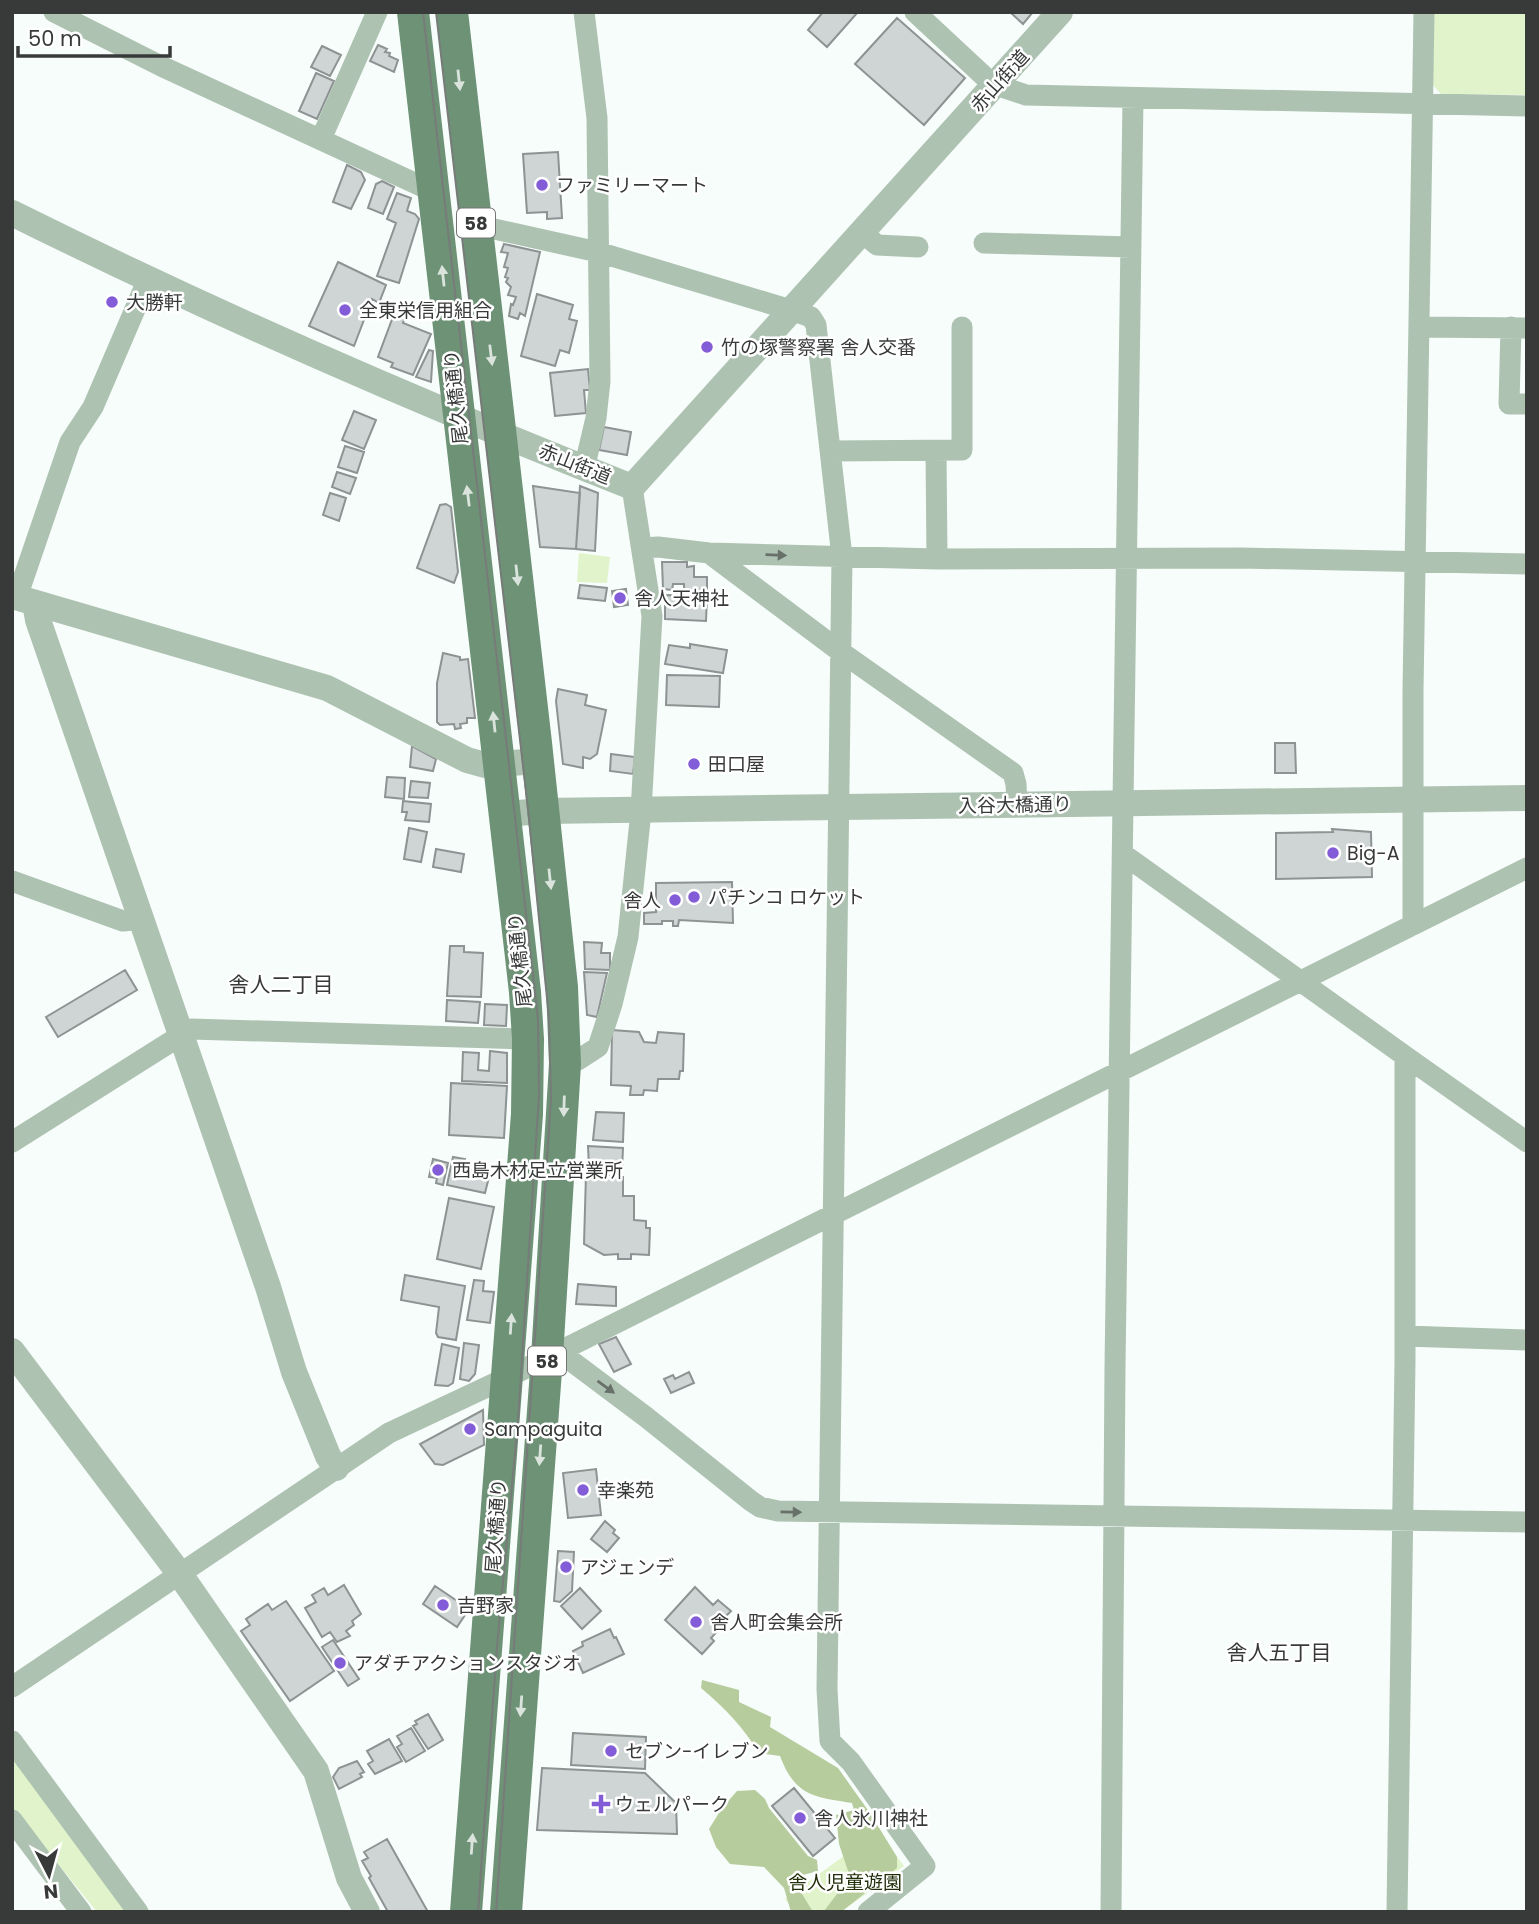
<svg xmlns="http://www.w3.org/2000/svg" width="1539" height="1924" font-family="Poppins,'Noto Sans JP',sans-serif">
<rect width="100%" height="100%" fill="#f7fdfb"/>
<!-- green -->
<path fill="#e0f3ca" d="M1431,12H1527V95L1441,94L1430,82Z
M579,553L610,557L607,583L577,582Z
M12,1752L128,1912H97L12,1807Z
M878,1831L904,1866L841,1912H795L785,1899Z"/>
<!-- forest -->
<path fill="#b6cc9c" d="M702,1680L739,1690V1702L771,1717L770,1727L838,1768L870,1813L897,1857V1868L841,1912H820L824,1911L850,1877L839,1844L836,1815L854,1810L852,1803C814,1797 795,1796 780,1756L759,1753C743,1727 725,1708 701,1688Z
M755,1790L765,1799L769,1808L808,1856L817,1860L818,1871L803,1875L796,1884L813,1912H791L784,1888L764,1867L730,1864L716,1847L709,1829L722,1808L737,1791Z"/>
<!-- building -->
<path fill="#cfd5d5" stroke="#8d9292" stroke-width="2" d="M823,12H858L827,47L808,30Z
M1010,12H1033L1023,24Z
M897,18L965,78L924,125L855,64Z
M378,45L387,49L385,52L390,53L389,56L398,60L394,72L370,61Z
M322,46L341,55L330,76L311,67Z
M316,73L334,81L317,119L299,111Z
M558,152L562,218L547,219V212L527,213L523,154Z
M347,165L361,172L365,180L351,209L333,202Z
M382,181L394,187L383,214L368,208L376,184Z
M397,193L411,198L407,211L415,214L419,219L399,283L377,276L396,223L387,219Z
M504,244L540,252L525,316L520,313L518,319L509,316L511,304L513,305L516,297L508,295L511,287L506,282L508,278L505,277L508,268L504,267L508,253L501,252Z
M338,262L386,285L379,303L372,299L354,346L309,326Z
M537,294L573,305L569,319L577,321L569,353L560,350L555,366L521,356Z
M397,306L408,309L403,323L431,334L413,375L391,367L393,363L378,357Z
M429,350L433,351L431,382L416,377Z
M588,369L590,390H584L586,413L555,416L550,373Z
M354,411L376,420L364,449L342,440Z
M604,427L631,432L627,455L599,450Z
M345,446L364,452L357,473L338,467Z
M337,472L356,478L350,494L332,487Z
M533,486L580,493L576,549L540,547Z
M580,486L598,493L595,551L576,549Z
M330,493L346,498L339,521L323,515Z
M446,504L451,507L458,572L454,583L417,568L440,505Z
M662,562H687V567L694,566V577H707V590L684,589V584H673L672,590L663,589Z
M580,585L607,588L605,601L578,598Z
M626,589L628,605L614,607L612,591Z
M665,595L707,596L706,621L665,619Z
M690,644L727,650L723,673L665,664L669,645L690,648Z
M443,653L460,657V660L468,659L475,718H467V723L460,724L461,728L455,729L454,724L440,725L437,722V683Z
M667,675L720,676L719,707L666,705Z
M558,689L587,695L585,705L606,710L597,754L590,759L583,757V768L563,764L556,701Z
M1275,743H1295L1296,773H1275Z
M412,746L436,759L433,771L410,767Z
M611,754L635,757L633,774L610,771Z
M387,777L405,778L404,799L385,797Z
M411,781L430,783L428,798L409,797Z
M403,801L431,804L429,822L405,820L407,812H402Z
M409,828L427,832L421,862L404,859Z
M1332,829L1371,832L1372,877L1276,879V833L1333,832Z
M436,849L464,854L461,872L433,867Z
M732,882L733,923L679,920L678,926H673V921H662V924H644V913L656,912V883Z
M584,942L602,943L601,953H610V970L585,969Z
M450,946H464V952L483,953L481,997L447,996Z
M125,970L137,990L58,1037L46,1017Z
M584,972L607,973L597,1017L587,1015Z
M447,1000L480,1002L478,1023L446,1021Z
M485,1004L507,1005L506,1026L484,1025Z
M612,1030L639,1032L644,1042L656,1043L658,1032L684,1034L683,1071H680L679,1079H658L657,1091L644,1090L643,1095H630L631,1086L611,1085Z
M490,1051L507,1053V1083L462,1081L463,1052L479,1053L478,1070L489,1071Z
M451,1083L507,1086L504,1138L449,1135Z
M596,1112L624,1113L623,1142L593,1140Z
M588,1146L623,1148L622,1170L589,1168Z
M453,1157L465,1159L464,1168L490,1173L485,1193L447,1185Z
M433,1159L448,1163L443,1185L436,1183L437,1178L429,1177Z
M586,1174L623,1177V1196H634V1220L646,1221V1228H650L649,1255L631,1254V1259H618V1254L604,1255L584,1244Z
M449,1198L494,1207L481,1269L437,1259Z
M405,1275L465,1286L456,1340L438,1337L436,1333L439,1307L401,1300Z
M474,1280L484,1281L483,1291L494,1292L490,1323L467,1320Z
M578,1284L616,1287V1306L576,1304Z
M616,1337L631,1364L614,1372L599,1344Z
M464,1343L479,1345L475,1374L469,1381L460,1379Z
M442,1344L459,1348L453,1383L448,1386L435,1385Z
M689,1372L694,1383L671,1393L664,1379L673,1375L675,1379Z
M483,1410L484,1445L443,1465L435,1464L420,1444Z
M596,1469L601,1515L568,1518L563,1473Z
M605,1521L615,1530L613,1533L619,1538L607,1552L591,1539Z
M558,1551L574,1552L572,1591L560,1602L554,1601Z
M344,1585L361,1614L352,1621L354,1625L346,1631L350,1636L337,1642L330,1632L322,1637L305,1608L316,1602L312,1595L324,1588L328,1595Z
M435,1586L469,1609L457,1627L423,1604Z
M695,1587L713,1605L718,1600L731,1611L723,1619L725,1623L711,1638L714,1641L702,1654L665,1620Z
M580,1588L601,1611L582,1629L561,1606Z
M286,1601L334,1671L290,1701L241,1631L250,1625L246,1619L268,1604L272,1610Z
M610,1629L614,1638L616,1637L624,1654L583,1673L573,1651L583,1646L582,1642Z
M333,1640L359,1679L348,1686L322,1647Z
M428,1714L443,1740L428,1749L413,1726L417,1724L415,1721Z
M411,1728L425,1751L406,1762L397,1747L402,1744L397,1736Z
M573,1733L646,1737L645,1769L571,1765Z
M389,1739L402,1761L375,1774L368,1764L373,1761L367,1751Z
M357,1761L364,1772L360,1774L362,1777L339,1789L333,1777L339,1768Z
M542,1768L645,1773L676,1803L677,1834L537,1830Z
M794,1788L835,1838L813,1856L772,1806Z
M387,1839L428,1912H388L369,1878L371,1876L362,1861L368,1858L364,1852Z"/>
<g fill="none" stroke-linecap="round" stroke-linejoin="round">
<!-- minor -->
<path stroke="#aec2b2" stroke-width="21" d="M54,12L161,66L434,192
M584,12L597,118L600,381L596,418L584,469
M915,12L987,79L996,85L1026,95L1527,106
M321,139L377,12
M476,225L598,252L791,310L811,317L816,325L842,557L827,1689L830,1741L851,1762L925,1866L868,1912
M863,233L877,245L918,247
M984,243L1131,247
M1420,327L1527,328
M1511,327L1509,404H1527
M832,451L962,450V327
M936,451L937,559
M642,548L658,547L709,553L937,559L1242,558L1527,564
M709,553L841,652L1013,773L1016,784L1017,805
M17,597L70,442L93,407L148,279
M1123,854L1405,1056
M12,881L123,921L142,919
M1413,925V691L1424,12
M565,1064L578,1060L598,1047L612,1004L628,937L641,811L652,616L632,487
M12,1142L191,1029L528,1039
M1405,1336L1527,1340
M547,1357H566L646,1417L751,1501L760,1507L778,1511L1527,1522
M12,1687L389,1433L508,1377L1527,868
M12,1741L138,1912
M12,1820L81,1912
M1111,1912L1115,1367L1133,98
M1397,1912L1405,1361V1056L1527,1142"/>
<!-- tertiary -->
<path stroke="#aec2b2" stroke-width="26" d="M12,213C215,314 422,404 632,487L1060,12
M12,596L327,688L467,760L485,765L538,761
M35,603L38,620L268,1287L294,1372L328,1456L336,1468
M504,814L543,811L1527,798
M12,1351L179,1573L316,1771L349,1878L367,1912"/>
<!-- primary -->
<path stroke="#6d9276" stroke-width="32" d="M413,12L525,992L528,1039L527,1114L466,1912
M452,12L536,743L562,987L565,1064L547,1357L506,1912"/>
<!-- tram -->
<path stroke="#777b79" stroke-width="2" d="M423,12L538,1019L539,1095L518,1421L497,1647L478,1912
M436,12L528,809L549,1018L551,1099L496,1912"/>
</g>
<!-- one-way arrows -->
<defs><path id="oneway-solid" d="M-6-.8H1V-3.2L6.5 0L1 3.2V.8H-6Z" transform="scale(1.75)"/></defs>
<g fill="#dae4dd">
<use href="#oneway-solid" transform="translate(459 80) rotate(84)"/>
<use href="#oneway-solid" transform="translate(443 276) rotate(-96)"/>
<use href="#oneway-solid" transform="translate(491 355) rotate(83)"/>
<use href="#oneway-solid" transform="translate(468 496) rotate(-97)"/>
<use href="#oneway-solid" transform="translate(517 575) rotate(84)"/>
<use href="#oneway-solid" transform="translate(494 722) rotate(-96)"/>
<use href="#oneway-solid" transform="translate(550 879) rotate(84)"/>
<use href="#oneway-solid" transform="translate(564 1106) rotate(92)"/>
<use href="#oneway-solid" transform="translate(511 1324) rotate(-86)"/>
<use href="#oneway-solid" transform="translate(540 1455) rotate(94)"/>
<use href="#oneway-solid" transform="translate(521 1706) rotate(94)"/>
<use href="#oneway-solid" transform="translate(472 1844) rotate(-86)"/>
</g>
<g fill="#677069">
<use href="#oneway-solid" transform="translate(776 555) rotate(2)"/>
<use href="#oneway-solid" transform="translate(606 1387) rotate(36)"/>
<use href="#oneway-solid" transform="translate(791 1512) rotate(1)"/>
</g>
<!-- markers -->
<g fill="#835cd7" stroke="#fff" stroke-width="2.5">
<circle cx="542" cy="185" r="7"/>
<circle cx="112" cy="302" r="7"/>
<circle cx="345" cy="310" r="7"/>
<circle cx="707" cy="347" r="7"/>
<circle cx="620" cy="598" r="7"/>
<circle cx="694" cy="764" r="7"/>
<circle cx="1333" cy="853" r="7"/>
<circle cx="694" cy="897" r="7"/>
<circle cx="675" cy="900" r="7"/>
<circle cx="438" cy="1170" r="7"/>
<circle cx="470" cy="1429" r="7"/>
<circle cx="583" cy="1490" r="7"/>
<circle cx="566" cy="1567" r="7"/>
<circle cx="443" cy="1605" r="7"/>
<circle cx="696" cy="1622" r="7"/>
<circle cx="340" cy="1663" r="7"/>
<circle cx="611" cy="1751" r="7"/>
<path d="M597.5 1793.5h7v7h7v7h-7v7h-7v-7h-7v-7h7z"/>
<circle cx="800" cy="1818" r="7"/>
</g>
<g text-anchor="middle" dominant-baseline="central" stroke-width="5" stroke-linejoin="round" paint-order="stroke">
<!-- shield labels -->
<g fill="#fff" stroke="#747574" stroke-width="2">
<rect x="457" y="208.5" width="38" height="29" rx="5"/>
<rect x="528" y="1346.5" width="38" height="29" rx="5"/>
</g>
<g font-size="18" font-weight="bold" fill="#383a39">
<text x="476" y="223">58</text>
<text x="547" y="1361">58</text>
</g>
<!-- street labels -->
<g font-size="19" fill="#383a39" stroke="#fff">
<text transform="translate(1000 81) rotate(-48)">赤山街道</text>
<text transform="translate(456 397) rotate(-96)">尾久橋通り</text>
<text transform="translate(575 464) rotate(22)">赤山街道</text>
<text transform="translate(1015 805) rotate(-1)">入谷大橋通り</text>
<text transform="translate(520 960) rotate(-96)">尾久橋通り</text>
<text transform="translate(496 1526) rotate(-86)">尾久橋通り</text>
</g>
<!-- poi labels -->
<g font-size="19" fill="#383a39" stroke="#fff" text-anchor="start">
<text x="556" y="185">ファミリーマート</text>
<text x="126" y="302">大勝軒</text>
<text x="359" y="310">全東栄信用組合</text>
<text x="721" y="347">竹の塚警察署 舎人交番</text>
<text x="634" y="598">舎人天神社</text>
<text x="708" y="764">田口屋</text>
<text x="1347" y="853">Big-A</text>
<text x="708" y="897">パチンコ ロケット</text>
<text x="661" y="900" text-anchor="end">舎人</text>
<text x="452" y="1170">西島木材足立営業所</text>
<text x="484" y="1429">Sampaguita</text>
<text x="597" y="1490">幸楽苑</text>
<text x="580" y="1567">アジェンデ</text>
<text x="457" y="1605">吉野家</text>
<text x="710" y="1622">舎人町会集会所</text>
<text x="354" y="1663">アダチアクションスタジオ</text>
<text x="625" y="1751">セブン-イレブン</text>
<text x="615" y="1804">ウェルパーク</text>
<text x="814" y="1818">舎人氷川神社</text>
</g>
<!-- park labels -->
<g font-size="19" fill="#212f0b" stroke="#fff">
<text x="845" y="1882">舎人児童遊園</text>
</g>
<!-- neighbourhood labels -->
<g font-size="21" fill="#383a39" stroke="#fff">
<text x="281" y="984">舎人二丁目</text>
<text x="1279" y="1652">舎人五丁目</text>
</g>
</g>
<!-- border -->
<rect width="1539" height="1924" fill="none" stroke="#383a39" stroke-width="28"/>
<!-- north arrow -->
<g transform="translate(49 1875) rotate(174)" stroke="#ffffff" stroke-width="5" paint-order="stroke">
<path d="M0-5L12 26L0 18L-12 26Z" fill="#383a39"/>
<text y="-10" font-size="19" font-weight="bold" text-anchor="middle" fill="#383a39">N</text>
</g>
<!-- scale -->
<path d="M18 46v10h152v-10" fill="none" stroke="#383a39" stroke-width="3.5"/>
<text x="28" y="46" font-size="21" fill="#383a39" stroke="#ffffff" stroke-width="5" paint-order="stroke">50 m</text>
</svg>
